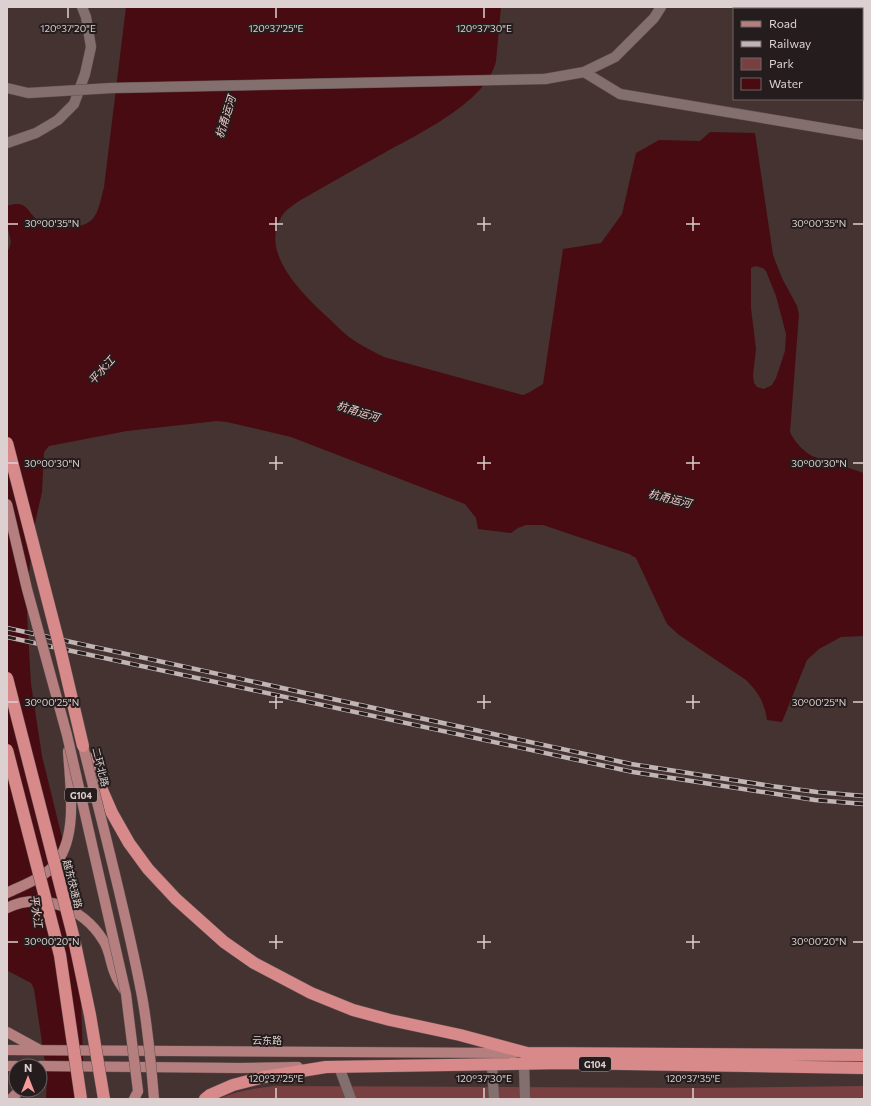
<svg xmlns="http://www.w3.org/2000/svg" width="871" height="1106" font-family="Commissioner,'Noto Sans SC',sans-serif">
<rect width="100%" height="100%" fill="#453332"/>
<!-- green -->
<path fill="#784041" d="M276,1086L699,1088L864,1086V1099H218C237,1091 255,1088 276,1086Z"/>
<!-- water -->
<path fill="#480b12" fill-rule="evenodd" d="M126,7H501L496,61C487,102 418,134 384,153C355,169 327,185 299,201C294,205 288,208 284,213C257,249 299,290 324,314C332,321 340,330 349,337C360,345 372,351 384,357L523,395L530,392L543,384L563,249L601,243L622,214L636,153L659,140L700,141L710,132L755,133L773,255L782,278L797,306L799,314L790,432C795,442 802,450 812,456L864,473V636L841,637L819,649L807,660L782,722L767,720C764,702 759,693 746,680L679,635L667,624L636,558L629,554L543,525H526L518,528L511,533L478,529L476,518L465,504L291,437L227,422L217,421L127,431L49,446L44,452L42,492L34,528L28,583L27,615L31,684L42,756L67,858L79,943L84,1087L85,1099H46L47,1076L34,989L31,983L8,971L7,968V250L9,249L11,242L7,225V206C29,199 26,213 40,222C47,226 56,226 64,227C97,228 97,214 104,187ZM755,266L763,268L766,271L776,296L786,334L785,351L776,378L772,385L764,389L757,387L754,383L753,375L756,349L751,308V268Z"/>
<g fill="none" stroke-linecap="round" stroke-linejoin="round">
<!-- minor casing -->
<g stroke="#605151" stroke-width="11">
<path id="minor" d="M584,72L620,94L864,135
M545,79L584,72L615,57L654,18L661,7
M7,143L36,133L58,120L74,104L85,74L91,47L86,17L82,7
M524,1064L525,1099
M492,1065L494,1099
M339,1067L351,1099"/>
</g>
<!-- major casing -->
<g stroke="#605151" stroke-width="11">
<path id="major" d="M7,893C23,885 45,878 57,862C78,834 70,784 68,751
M7,908C42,891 83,908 103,940C110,950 110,963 115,974C117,980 121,985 124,990
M7,1032L38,1049
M7,1050L515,1053
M7,1066H16
M40,1066L240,1068L298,1067
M11,1099L20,1090
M134,1099L138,1091"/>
</g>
<!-- highway casing -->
<g stroke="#605151" stroke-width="13">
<path id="highway" d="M88,758L112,813L129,843L148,869L176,899L224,942L254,963L311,993L353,1010L390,1020L460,1035L527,1053L864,1055
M205,1099L210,1095L233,1085L264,1077L326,1067L563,1063L864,1068"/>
</g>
<!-- minor -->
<use href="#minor" stroke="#846f6f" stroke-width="10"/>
<!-- major -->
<use href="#major" stroke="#b67f7f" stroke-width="10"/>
<!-- highway -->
<use href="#highway" stroke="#d88a8a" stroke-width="12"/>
<!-- rail casing -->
<g stroke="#c1b4b4" stroke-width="4.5">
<path id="rail" d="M7,628L631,764L771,786L817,792L864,796
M7,637L633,772L815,800L864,804"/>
</g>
<!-- rail -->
<use href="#rail" stroke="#251d1d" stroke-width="3" stroke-dasharray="9" stroke-linecap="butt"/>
<!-- minor-bridge casing -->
<g stroke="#605151" stroke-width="11" stroke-linecap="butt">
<path id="minor-bridge" d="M7,88L28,93L112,88L545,79"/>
</g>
<!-- major-bridge casing -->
<g stroke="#605151" stroke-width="11" stroke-linecap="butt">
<path id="major-bridge" d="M7,504L27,589L67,735L126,994L138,1091
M83,746C103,827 125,908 141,991C148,1026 151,1063 154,1099"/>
</g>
<!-- highway-bridge casing -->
<g stroke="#605151" stroke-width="13" stroke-linecap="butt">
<path id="highway-bridge" d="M7,443L59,644L83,746
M7,678L74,939L90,1015L104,1099
M7,750L60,955L81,1099"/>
</g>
<!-- minor-bridge -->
<use href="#minor-bridge" stroke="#846f6f" stroke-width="10"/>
<!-- major-bridge -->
<use href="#major-bridge" stroke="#b67f7f" stroke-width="10"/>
<!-- highway-bridge -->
<use href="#highway-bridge" stroke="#d88a8a" stroke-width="12"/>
</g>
<!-- ticks -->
<path fill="none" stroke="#dcd0d0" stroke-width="1.5" d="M68,8V18M276,8V18M484,8V18M276,217V231M484,217V231M693,217V231M8,224H18M269,224H283M477,224H491M686,224H700M853,224H863M276,456V470M484,456V470M693,456V470M8,463H18M269,463H283M477,463H491M686,463H700M853,463H863M276,695V709M484,695V709M693,695V709M8,702H18M269,702H283M477,702H491M686,702H700M853,702H863M276,935V949M484,935V949M693,935V949M8,942H18M269,942H283M477,942H491M686,942H700M853,942H863M276,1088V1098M484,1088V1098M693,1088V1098"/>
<g text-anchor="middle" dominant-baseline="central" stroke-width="4" stroke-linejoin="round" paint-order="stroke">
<!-- shield labels -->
<g fill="#251d1d" stroke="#a59a9a" stroke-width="1">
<rect x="65" y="788" width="32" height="14" rx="3"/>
<rect x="579" y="1057" width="32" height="14" rx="3"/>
</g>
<g font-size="9" font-weight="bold" fill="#dcd0d0">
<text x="81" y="795">G104</text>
<text x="595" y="1064">G104</text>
</g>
<!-- street labels -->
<g font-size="10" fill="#dcd0d0" stroke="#251d1d">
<text transform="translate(101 767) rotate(76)">二环北路</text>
<text transform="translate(73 884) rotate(76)">越东快速路</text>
<text x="267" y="1040">云东路</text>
</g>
<!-- water labels -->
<g font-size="11" font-style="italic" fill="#f1c7c6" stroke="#251d1d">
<text transform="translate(225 117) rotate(-73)">杭甬运河</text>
<text transform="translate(101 370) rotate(-48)">平水江</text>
<text transform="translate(358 411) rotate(17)">杭甬运河</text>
<text transform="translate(670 498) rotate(14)">杭甬运河</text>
<text transform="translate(37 911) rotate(82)">平水江</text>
</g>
</g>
<g font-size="10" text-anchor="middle" fill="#dcd0d0" stroke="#251d1d" stroke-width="4" stroke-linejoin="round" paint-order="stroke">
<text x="68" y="32">120°37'20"E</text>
<text x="276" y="32">120°37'25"E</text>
<text x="484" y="32">120°37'30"E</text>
<text x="52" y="227">30°00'35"N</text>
<text x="819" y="227">30°00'35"N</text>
<text x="52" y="467">30°00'30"N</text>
<text x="819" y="467">30°00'30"N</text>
<text x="52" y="706">30°00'25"N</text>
<text x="819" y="706">30°00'25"N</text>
<text x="52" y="945">30°00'20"N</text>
<text x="819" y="945">30°00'20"N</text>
<text x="276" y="1082">120°37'25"E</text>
<text x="484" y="1082">120°37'30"E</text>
<text x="693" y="1082">120°37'35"E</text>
</g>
<!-- border -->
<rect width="871" height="1106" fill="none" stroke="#dcd0d0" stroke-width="16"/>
<!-- legend -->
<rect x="733" y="8" width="130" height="92" fill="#251d1d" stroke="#6e6565"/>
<rect x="741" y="21" width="20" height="6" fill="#b67f7f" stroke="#6e6565"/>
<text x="769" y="28" font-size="12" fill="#dcd0d0">Road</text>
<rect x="741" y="41" width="20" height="6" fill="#c1b4b4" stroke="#6e6565"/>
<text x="769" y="48" font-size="12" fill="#dcd0d0">Railway</text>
<rect x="741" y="58" width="20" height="12" fill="#784041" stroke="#6e6565"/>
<text x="769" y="68" font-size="12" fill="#dcd0d0">Park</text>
<rect x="741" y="78" width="20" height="12" fill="#480b12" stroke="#6e6565"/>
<text x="769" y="88" font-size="12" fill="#dcd0d0">Water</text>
<!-- north arrow -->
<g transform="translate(28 1078)"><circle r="19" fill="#251d1d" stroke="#6e6565"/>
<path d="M0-3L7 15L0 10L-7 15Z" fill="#f59b9b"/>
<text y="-6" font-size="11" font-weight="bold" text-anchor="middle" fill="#dcd0d0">N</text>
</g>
</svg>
